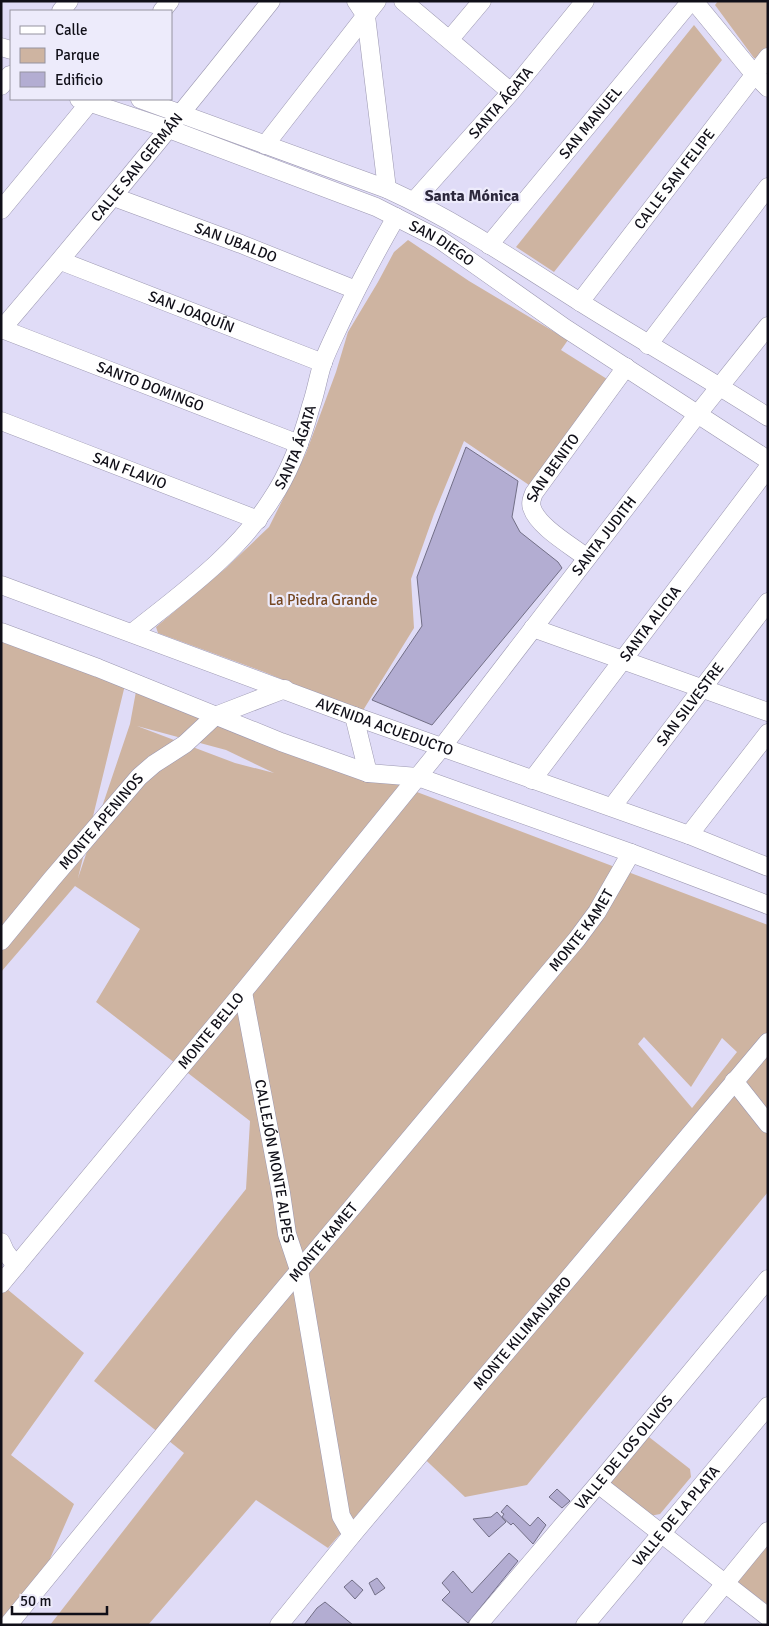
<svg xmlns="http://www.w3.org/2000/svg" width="769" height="1626" font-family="Signika,sans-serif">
<rect width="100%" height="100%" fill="#e0dcf7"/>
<!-- green -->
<path fill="#ceb4a1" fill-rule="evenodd" d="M718,1H768V52L764,58H754L715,5Z
M694,25L722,60L554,272L516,247Z
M408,240L469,281L568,340L561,350L607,379L529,485L464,441L434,514L411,579L414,628L362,712L264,672L158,633L156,627L226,568L269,527L306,453L336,372L348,332L378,282L394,252Z
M1,640L125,685L78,878L130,724L137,686L768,925V1192L527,1485L465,1497L414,1449L328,1548L256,1500L148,1625H50L184,1453L94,1381L246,1189L250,1121L96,1002L140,929L75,886L1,972ZM137,726L226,750L274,773L235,763ZM644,1037L691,1087L722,1038L737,1052L692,1108L638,1044Z
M1,1284L84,1353L11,1455L74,1504L21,1625H1Z
M649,1437L690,1469L691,1477L660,1514L650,1516L610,1482L643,1438Z
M768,1540V1605L736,1581Z"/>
<!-- building -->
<path fill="#b3add2" stroke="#726f86" d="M466,447L518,481L512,517L520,532L558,562L562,568L432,725L372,700L422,626L417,577Z
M557,1489L570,1501L562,1508L549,1497Z
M507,1505L530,1526L538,1517L546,1525L533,1544L513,1523L511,1525L502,1517L504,1514L501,1512Z
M497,1512L506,1522L489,1537L473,1519L491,1517Z
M509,1553L518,1561L468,1623L442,1600L450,1592L442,1583L453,1571L472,1593Z
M377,1578L385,1588L375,1595L369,1583Z
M352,1580L363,1590L355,1599L344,1587Z
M325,1602L353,1625H304L317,1608Z"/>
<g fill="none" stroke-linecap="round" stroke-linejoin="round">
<!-- minor casing -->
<g stroke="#9c98b1" stroke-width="19">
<g id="minor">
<path d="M356,1L366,16L387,189"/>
<path d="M403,1L511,92"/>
<path d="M694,1L754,74L768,88"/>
<path d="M61,11L69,1"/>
<path d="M162,11L170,1"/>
<path d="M450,39L482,1"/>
<path d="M1,47L11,50"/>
<path d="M1,86L10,75"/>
<path id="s1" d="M79,99L169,129L376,207L439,239L565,328L768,460"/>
<path d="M140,99L387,189C455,220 517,262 580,302C642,341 706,377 768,417"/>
<path d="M265,145L377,1"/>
<path id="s2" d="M114,197L241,244L356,290"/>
<path id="s3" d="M414,201L511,92L585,1"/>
<path d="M1,210L90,102"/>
<path id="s4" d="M489,245L691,1"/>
<path id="s5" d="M61,261L323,363"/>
<path id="s6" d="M580,302L768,57"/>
<path id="s7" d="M2,329L299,444"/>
<path id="s8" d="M1,330C93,222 183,112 271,1"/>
<path d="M648,345L768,187"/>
<path id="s9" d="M1,421L258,520"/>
<path id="s10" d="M587,558C572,546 538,527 532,508C530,503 532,498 534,493L626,367"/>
<path id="s11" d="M1,585L354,716L689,835L768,867"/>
<path d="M533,628L768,712"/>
<path d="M1,632L98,668L281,742L368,773L418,777L631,853L768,905"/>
<path id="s12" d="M132,633C182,593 236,555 271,500C290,472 302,439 311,406C316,392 318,377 323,362C328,349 334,337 340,324C357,287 376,252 396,217"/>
<path d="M354,716L368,773"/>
<path id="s13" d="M532,780L768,468"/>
<path id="s14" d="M612,807L768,602"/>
<path d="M689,835L768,733"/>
<path id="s15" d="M1,941L51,880L139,777L154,764L185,744L215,716L285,689"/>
<path id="s16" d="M243,992L281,1193L287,1234L299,1270L341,1516L352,1535"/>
<path d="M734,1081L768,1124"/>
<path d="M1,1242L5,1251L16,1266"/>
<path id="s17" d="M1,1284L243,992L442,747L697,415L768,326"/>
<path d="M598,1484L768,1617"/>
<path id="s18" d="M8,1625L242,1339L577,939L597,912L631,853"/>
<path id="s19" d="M279,1625L352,1535L768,1042"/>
<path id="s20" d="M478,1625L598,1484L768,1279"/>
<path id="s21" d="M585,1625L768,1406"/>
<path d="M691,1625L768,1531"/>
</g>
</g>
<!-- minor -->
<use href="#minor" stroke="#fff" stroke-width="18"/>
</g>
<g text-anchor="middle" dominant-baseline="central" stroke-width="4.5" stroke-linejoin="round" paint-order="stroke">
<!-- street labels -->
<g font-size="15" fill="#100f18" stroke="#edebfb">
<text stroke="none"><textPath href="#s3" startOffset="131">SANTA ÁGATA</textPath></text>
<text stroke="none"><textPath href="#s4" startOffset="159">SAN MANUEL</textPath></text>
<text stroke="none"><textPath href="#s8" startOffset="212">CALLE SAN GERMÁN</textPath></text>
<text stroke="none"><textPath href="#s6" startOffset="155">CALLE SAN FELIPE</textPath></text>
<text stroke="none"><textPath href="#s2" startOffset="130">SAN UBALDO</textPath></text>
<text stroke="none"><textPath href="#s1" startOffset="391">SAN DIEGO</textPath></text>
<text stroke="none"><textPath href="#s5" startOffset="140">SAN JOAQUÍN</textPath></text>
<text stroke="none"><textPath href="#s7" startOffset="159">SANTO DOMINGO</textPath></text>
<text stroke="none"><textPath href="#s12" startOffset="252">SANTA ÁGATA</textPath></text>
<text stroke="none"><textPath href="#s10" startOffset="122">SAN BENITO</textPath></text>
<text stroke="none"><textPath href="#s9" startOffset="138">SAN FLAVIO</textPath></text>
<text stroke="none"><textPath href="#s17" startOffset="961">SANTA JUDITH</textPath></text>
<text stroke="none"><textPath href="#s13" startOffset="196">SANTA ALICIA</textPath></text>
<text stroke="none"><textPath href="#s14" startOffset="129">SAN SILVESTRE</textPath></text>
<text stroke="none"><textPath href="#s11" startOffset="409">AVENIDA ACUEDUCTO</textPath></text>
<text stroke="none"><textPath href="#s15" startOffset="156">MONTE APENINOS</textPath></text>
<text stroke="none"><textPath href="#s18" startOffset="901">MONTE KAMET</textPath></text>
<text stroke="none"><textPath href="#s17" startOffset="329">MONTE BELLO</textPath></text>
<text stroke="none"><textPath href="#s16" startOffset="172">CALLEJÓN MONTE ALPES</textPath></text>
<text stroke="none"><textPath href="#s18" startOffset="496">MONTE KAMET</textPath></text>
<text stroke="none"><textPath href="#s19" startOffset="380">MONTE KILIMANJARO</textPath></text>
<text stroke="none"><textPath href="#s20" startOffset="226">VALLE DE LOS OLIVOS</textPath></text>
<text stroke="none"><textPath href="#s21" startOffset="142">VALLE DE LA PLATA</textPath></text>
</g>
<!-- park labels -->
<g font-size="15" fill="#754721" stroke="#edebfb">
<text x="323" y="600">La Piedra Grande</text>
</g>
<!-- neighbourhood labels -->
<g font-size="16" font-weight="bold" fill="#2c283c" stroke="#edebfb">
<text x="472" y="196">Santa Mónica</text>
</g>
</g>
<!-- border -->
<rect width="769" height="1626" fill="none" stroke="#100f18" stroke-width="5"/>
<!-- legend -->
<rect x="10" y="10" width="162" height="90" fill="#edebfb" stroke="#9593a0"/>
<rect x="20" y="26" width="25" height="8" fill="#ffffff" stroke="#9593a0"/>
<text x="55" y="35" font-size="15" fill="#100f18">Calle</text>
<rect x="20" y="48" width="25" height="15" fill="#ceb4a1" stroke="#9593a0"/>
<text x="55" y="60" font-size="15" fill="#100f18">Parque</text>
<rect x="20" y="72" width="25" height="15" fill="#b3add2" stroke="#9593a0"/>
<text x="55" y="85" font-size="15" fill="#100f18">Edificio</text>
<!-- scale -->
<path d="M12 1606v8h95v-8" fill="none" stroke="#100f18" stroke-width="2.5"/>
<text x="20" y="1606" font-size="15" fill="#100f18" stroke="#edebfb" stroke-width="4" paint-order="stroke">50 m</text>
</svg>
